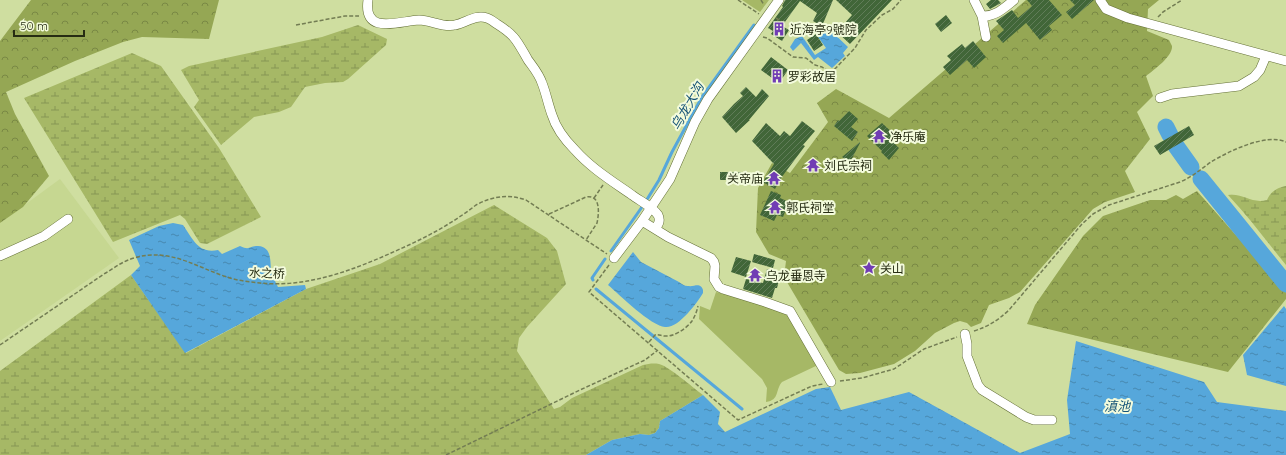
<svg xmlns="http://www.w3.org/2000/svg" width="1286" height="455" font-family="Quicksand,'Noto Sans SC',sans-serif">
<defs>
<pattern id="forest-crowns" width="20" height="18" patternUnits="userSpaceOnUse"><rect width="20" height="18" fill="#95a754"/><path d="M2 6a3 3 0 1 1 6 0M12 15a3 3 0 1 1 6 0" fill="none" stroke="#798844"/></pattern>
<pattern id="wetland-marsh" width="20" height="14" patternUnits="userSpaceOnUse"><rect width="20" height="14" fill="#a6b866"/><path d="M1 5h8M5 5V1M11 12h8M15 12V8" fill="none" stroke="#879653"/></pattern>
<pattern id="water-ripples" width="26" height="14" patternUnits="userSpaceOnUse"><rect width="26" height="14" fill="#56a7db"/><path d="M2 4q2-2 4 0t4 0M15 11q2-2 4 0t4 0" fill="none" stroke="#4788b0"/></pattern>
<pattern id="building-hatch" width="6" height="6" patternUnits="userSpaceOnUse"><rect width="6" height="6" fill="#416638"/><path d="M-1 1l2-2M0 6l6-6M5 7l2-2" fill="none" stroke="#607c58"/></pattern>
</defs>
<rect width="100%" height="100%" fill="#cfdea0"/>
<!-- built -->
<path fill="#c6d791" d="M60,179L119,258L0,341V223Z"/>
<!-- green -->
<path fill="#a6b866" d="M742,0H769L760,12Z
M716,292L785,310L818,365L782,382C775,390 780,400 766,402L767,388L762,379L699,319L700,306L710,310Z"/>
<!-- forest -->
<path fill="url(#forest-crowns)" d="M31,0H219L209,39L142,37L123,42L75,61L6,92L15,114L49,176L23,207L0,223V41Z
M1026,0H1159L1148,9L1147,31L1169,40C1170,42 1171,44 1172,46C1173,56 1154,70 1146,76L1153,96L1137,112L1150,139L1125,171L1135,192L1105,202L1093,209L1020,292L1009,298L989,305L981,323L971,327L967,323L960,321L954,323L935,333L915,351L894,364L860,373L846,374L839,370L784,277L786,261L769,254L756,232L758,188L772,163L790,173L828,122L817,103L836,89L889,118Z
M1197,191L1286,292V299L1228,372L1027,324L1035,305L1083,236L1103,216L1150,200H1166L1176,195L1183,199Z"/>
<!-- wetland -->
<path fill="url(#wetland-marsh)" d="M358,25L387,39L386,45L348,79L343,82L325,83L305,87L291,107L279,112L254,117L221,145L194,107L199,100L181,70L189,66L322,37Z
M132,53L161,66L219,148L261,217L207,244L200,243L185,219L180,215L113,242L24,98Z
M1286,186V265C1267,242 1249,217 1228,195C1244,193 1251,204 1267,200C1271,191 1277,188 1286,186Z
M494,205L547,238L557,251L566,284L527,327L519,338L517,351L554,409L560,407L572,398L643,365C648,364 653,363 659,364C670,367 692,387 703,395L660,421L659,428L655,433L649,435L640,434L612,440L586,455H0V371L131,275L186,353L306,289L380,264Z"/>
<!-- water -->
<path fill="url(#water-ripples)" d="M829,29L848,47L843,53L845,56L832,68L818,57L814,60L801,43L793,51L790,47L795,39L802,36L815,55L826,48L818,37Z
M173,223L183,225C193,239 198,254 218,250L222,254L240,246C250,251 249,246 258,246C274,247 269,265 272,275C274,279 276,283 278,287L305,285L306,289L185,353L131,275L140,266L129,240L159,226Z
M633,252L641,262L679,282C682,284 684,286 688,286C695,287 700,282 703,290V293C697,303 678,329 665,327C651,326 620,295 608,285Z
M1284,306L1286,309V386L1247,375L1243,355Z
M1076,341L1204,382L1217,402L1286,411V455H586L612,440L640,434L649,435L655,433L659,428L660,421L703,395L720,412L718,424L725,432L816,389L830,387L841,410L909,392L1020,453L1070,434L1067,400Z"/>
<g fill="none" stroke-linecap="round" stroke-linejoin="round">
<!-- stream -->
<path stroke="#56a7db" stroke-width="3" d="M646,201L659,180L672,152L702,97L754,25
M611,251L642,207
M593,280L592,278L605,259
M596,289L742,409"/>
<!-- river -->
<path stroke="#56a7db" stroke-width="17" d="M1166,127L1170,135
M1176,146L1191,167
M1201,179L1286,284"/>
</g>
<!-- building -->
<path fill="url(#building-hatch)" d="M785,0H833L822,26L813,21L817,13L800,1L782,26L789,30L782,41L771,34L773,31L768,28L783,7L782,6Z
M836,0H892L850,44L837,32L852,15Z
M991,0H998L1001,3L990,9L986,4Z
M1027,0H1049L1062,15L1049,26L1052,30L1040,40L1026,23L1003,43L997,36L1004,30L996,21L1012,10L1018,18L1032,6Z
M1070,0H1094L1072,19L1066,12L1075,5Z
M946,15L952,23L941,32L935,24Z
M816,34L823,45L814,51L807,40Z
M973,41L986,57L974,68L967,60L950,75L943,67L951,60L947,56L962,44L965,48Z
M771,57L788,70L779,83L761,70Z
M746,87L756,97L762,89L769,96L749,120H750L736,133L722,117L734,104L743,96L740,93Z
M849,111L858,119L851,127L858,132L852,141L834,126L838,120L839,121Z
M802,121L815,131L803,145L805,146L781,178L775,189L763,182L774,164L752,141L766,123L780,136L784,131L790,136Z
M882,123L897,137L893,142L899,148L889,160L881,152L882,151L867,136Z
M1189,126L1194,135L1160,155L1154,146Z
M860,142V143L850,162L842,157Z
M720,172H741V180H720Z
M771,191L781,195L780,198L789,202L783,217L777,215L774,221L760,215Z
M754,254L775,260L773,268L752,262Z
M736,257L751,261L746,277L731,272Z
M767,269L781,273L777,288H775L772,298L743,289L746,279L763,283Z"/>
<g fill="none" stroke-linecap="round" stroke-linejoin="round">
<!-- minor casing -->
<g stroke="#647036" stroke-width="10">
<path id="minor" d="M368,0C363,36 399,21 419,20C431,20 443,28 455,25C466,23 475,14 487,18C490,19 494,22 497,24C516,36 517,41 528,60C533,67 539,74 542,83C546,93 548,104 552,115C556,128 565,140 575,150C591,168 612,181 632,195C640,201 653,207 658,215C661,221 658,225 655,229
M974,0L982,16L986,37
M1100,0L1106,9L1128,18L1286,61
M982,16C995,17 1004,8 1014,0
M1160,98L1172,94L1239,86L1254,77L1260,70L1266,56
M642,221L668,237L711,258L714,262L715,266L714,279L719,287L723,289L765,302L790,311L831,382
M0,256L44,236L68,219
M614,258L642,221L670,179L695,122L708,99L779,0
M965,334L967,344V356L978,385L982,390L1026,417L1034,420H1052"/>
</g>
<!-- path -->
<path stroke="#737d53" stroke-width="1.5" stroke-dasharray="4 2" stroke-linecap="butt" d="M738,0L759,14
M761,0L764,5
M1158,17L1163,12L1182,0
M776,18L784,23
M296,25L345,16H359
M763,37L767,38L793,57L806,58L815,65L822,67L831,73L855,48L866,30L882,15L893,9L901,0
M594,198L603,185
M549,214L586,197C601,194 599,214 597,223L586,240
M609,265L589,292L738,420L812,386L823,384
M974,331C989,326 997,321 1009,310L1082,224L1093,214L1109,205L1180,182C1192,177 1201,169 1211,162C1229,151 1266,133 1286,142
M649,342L655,335C659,334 661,336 665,336C674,337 687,328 692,321C695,316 697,311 698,306
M0,345L104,274C114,268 123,261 134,258C170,247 197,268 230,278C240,281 250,282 260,283C309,288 356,269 400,249C427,237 453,223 476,205C492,196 509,194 526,200L607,254
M840,381L862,378L894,369L924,349L957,337
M446,455L580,390L645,360L658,350"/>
<!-- minor -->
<use href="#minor" stroke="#fff" stroke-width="9"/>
</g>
<!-- icons -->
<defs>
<g id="building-bare" transform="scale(1.08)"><path d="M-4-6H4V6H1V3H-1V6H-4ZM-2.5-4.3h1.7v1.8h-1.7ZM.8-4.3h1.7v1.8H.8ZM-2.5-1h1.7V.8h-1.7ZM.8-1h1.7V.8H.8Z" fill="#713db4" stroke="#f3fbdc" stroke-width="2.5" paint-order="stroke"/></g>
<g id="temple-bare" transform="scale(1.08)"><path d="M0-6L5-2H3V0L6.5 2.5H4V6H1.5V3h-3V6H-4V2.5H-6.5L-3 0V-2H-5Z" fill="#713db4" stroke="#f3fbdc" stroke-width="2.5" paint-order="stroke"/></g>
<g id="sight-bare" transform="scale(1.08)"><path d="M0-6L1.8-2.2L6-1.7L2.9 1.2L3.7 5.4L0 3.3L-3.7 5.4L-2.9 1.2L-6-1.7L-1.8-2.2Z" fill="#713db4" stroke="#f3fbdc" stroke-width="2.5" paint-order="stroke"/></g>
</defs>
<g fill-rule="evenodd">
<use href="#building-bare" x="779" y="29"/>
<use href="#building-bare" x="777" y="76"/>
<use href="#temple-bare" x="879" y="136"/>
<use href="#temple-bare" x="813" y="165"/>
<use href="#temple-bare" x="774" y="178"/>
<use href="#temple-bare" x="775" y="207"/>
<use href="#sight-bare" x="869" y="268"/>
<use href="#temple-bare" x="755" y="275"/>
</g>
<g text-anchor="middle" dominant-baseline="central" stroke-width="4" stroke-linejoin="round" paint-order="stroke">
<!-- poi labels -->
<g font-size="12" fill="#262c13" stroke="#f3fbdc" text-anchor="start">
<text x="790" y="29">近海亭9號院</text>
<text x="788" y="76">罗彩故居</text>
<text x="890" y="136">净乐庵</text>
<text x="824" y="165">刘氏宗祠</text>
<text x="763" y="178" text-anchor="end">关帝庙</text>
<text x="786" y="207">郭氏祠堂</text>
<text x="880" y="268">关山</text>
<text x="766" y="275">乌龙垂恩寺</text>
</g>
<!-- street labels -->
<g font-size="12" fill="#262c13" stroke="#f3fbdc">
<text transform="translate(267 273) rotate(2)">水之桥</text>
</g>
<!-- water labels -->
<g font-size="13" font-style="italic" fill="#155377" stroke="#f3fbdc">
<text transform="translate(687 106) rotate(-60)">乌龙大沟</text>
<text x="1117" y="406">滇池</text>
</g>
</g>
<!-- scale -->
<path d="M14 30v6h70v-6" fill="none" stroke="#262c13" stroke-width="2"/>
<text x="20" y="30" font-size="12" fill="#262c13" stroke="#f3fbdc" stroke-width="3" paint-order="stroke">50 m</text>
</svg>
